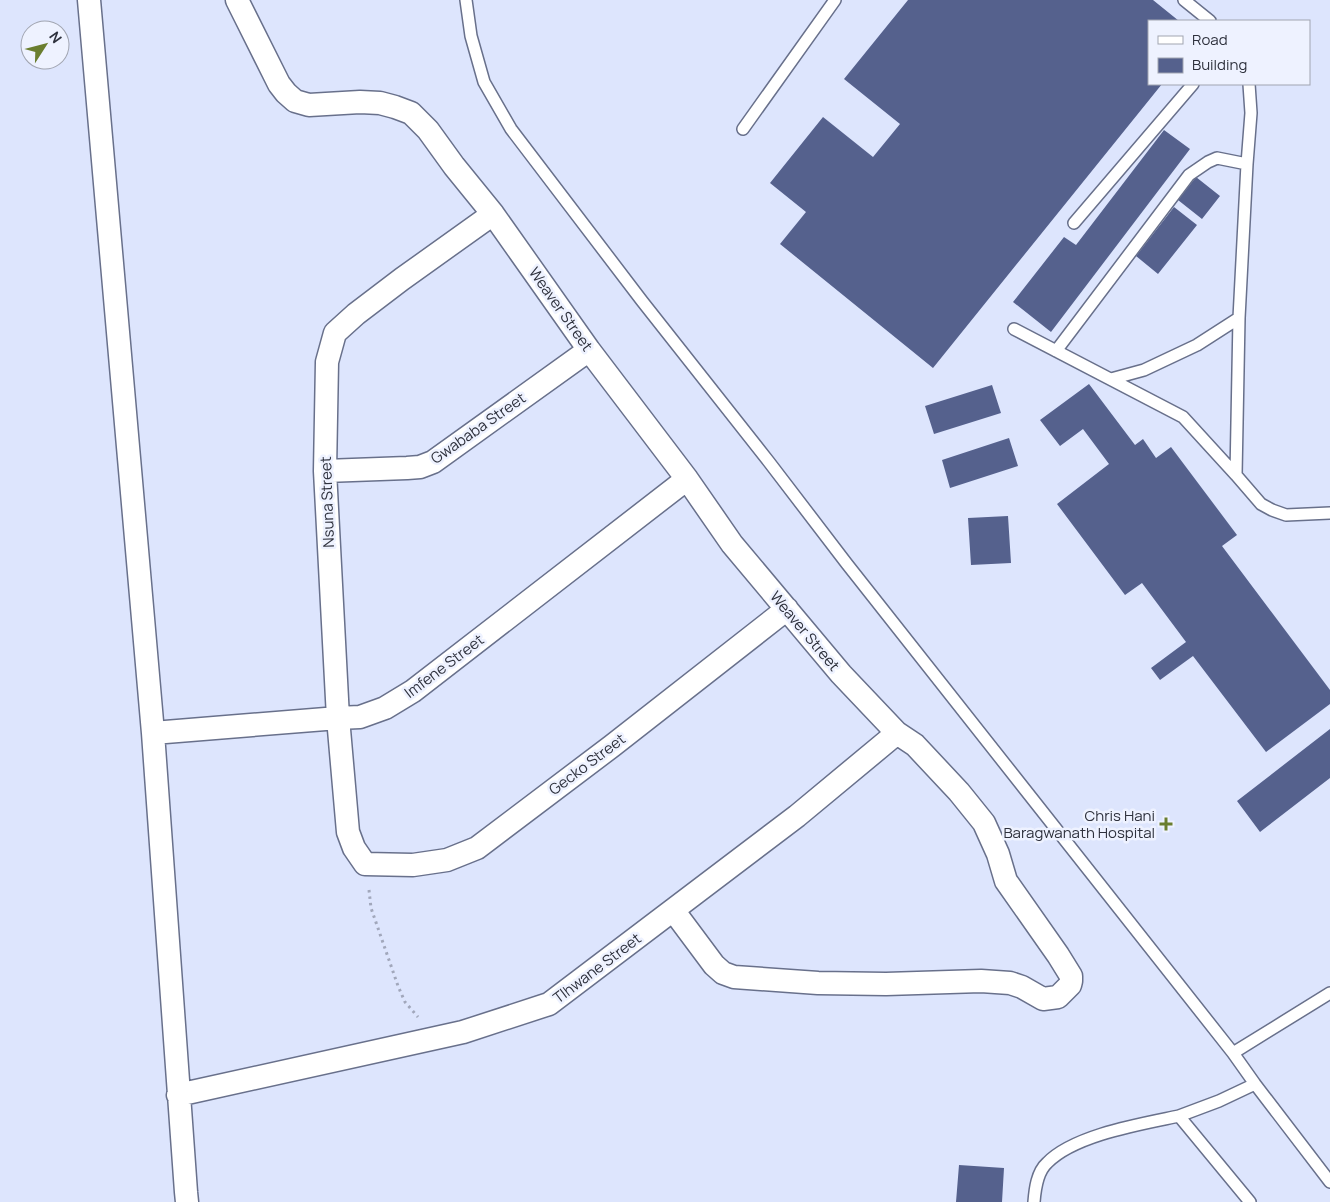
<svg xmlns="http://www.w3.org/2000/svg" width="1330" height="1202" font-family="Manrope,sans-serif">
<rect width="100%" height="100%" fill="#dde5fd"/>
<!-- building -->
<path fill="#55618d" d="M908,0H1153L1179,21H1149V84H1162L933,368L780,244L806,212L770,183L823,117L873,157L900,124L844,79Z
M1164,130L1190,149L1051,332L1013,302L1064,237L1076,245Z
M1196,177L1220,196L1202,219L1178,200Z
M1174,207L1197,225L1158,274L1136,256Z
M1089,384L1135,445L1143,439L1156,458L1171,447L1237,535L1222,546L1330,690V704L1266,752L1193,656L1160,680L1151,668L1186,642L1142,583L1125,595L1057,504L1109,464L1083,429L1060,446L1040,420Z
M992,385L1001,413L934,434L925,406Z
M1009,438L1018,466L950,488L942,460Z
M1008,516L1011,563L971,565L968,518Z
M1330,729V778L1260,832L1237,801Z
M959,1165L1004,1168L1002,1202H956Z"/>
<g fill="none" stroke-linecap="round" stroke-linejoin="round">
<!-- service casing -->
<g stroke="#68708b" stroke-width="14">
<path id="service" d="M466,0L471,36L484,82L511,129L642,301L769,462L847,564L1233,1053L1255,1084L1330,1182
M1184,0L1210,21
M743,129L835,0
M1074,223L1193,84
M1014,329L1183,417L1236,475L1261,504L1272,510L1286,515L1330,513
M1056,351L1189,175L1208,162L1217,158L1247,164
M1111,379L1144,370L1197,345L1239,318
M1236,475L1239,318L1247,164L1251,113L1249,84
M1233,1053L1330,993
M1034,1202C1035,1189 1037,1172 1047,1163C1074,1135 1141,1124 1179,1116
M1250,1202L1179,1116L1219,1101L1255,1084"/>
</g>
<!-- minor casing -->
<g stroke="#68708b" stroke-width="25">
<path id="minor" d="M89,0L153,733L186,1192L187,1202
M237,0L279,84L286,93L295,101L309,105L360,102L380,103L395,107L411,113L428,130L454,166L493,214L589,350L687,479L732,544L841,674L897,733L915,745L959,792L984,823L998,854L1006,881L1058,955L1071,976V981L1070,985L1058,997L1043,999L1022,987L1010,983L981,981L886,984L818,983L734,977L723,973L714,965L673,910
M493,214L402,279L356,314L335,333L327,362L325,471L338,718L348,832L354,848L365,864L413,865L447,860L477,848L612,746L787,609
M325,471L407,468L420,467L433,462L589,350
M153,733L338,718L360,717L385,708L413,691L687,479
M178,1095L463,1032L549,1004L797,816L897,733"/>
</g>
<!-- path -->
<path stroke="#a1a7bb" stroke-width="3" stroke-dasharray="2.5 4" stroke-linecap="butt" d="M369,890L371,908L398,986L405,1002L418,1017"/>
<!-- service -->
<use href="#service" stroke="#fff" stroke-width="11"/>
<!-- minor -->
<use href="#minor" stroke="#fff" stroke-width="22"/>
</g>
<!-- markers -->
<path fill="#6a7e2f" stroke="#eef2ff" stroke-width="2" d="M1163.5 816.5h5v5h5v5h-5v5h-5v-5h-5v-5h5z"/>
<g text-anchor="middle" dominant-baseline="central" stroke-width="5" stroke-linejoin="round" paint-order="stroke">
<!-- street labels -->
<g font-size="15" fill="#2e313d" stroke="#eef2ff">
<text transform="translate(561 309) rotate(55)">Weaver Street</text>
<text transform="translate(478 428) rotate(-35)">Gwababa Street</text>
<text transform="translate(327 502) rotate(-92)">Nsuna Street</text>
<text transform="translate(805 631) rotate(50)">Weaver Street</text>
<text transform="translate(444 666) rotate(-37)">Imfene Street</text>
<text transform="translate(587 764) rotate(-37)">Gecko Street</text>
<text transform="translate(597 968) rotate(-37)">Tlhwane Street</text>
</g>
<!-- poi labels -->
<g font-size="15" fill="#2e313d" stroke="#eef2ff" text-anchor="end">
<text x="1155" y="815">Chris Hani<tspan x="1155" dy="17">Baragwanath Hospital</tspan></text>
</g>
</g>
<!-- legend -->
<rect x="1148" y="20" width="162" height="65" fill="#eef2ff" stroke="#a1a5b1"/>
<rect x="1158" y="36" width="25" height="8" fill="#ffffff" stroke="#a1a5b1"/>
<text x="1192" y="45" font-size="15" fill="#2e313d">Road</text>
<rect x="1158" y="58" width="25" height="15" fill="#55618d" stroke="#a1a5b1"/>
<text x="1192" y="70" font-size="15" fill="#2e313d">Building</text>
<!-- north arrow -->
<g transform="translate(45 45) rotate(54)"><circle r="24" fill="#eef2ff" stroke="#a1a5b1"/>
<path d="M0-4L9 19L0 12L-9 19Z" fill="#6a7e2f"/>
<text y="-8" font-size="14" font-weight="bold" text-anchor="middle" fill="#2e313d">N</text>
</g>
</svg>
